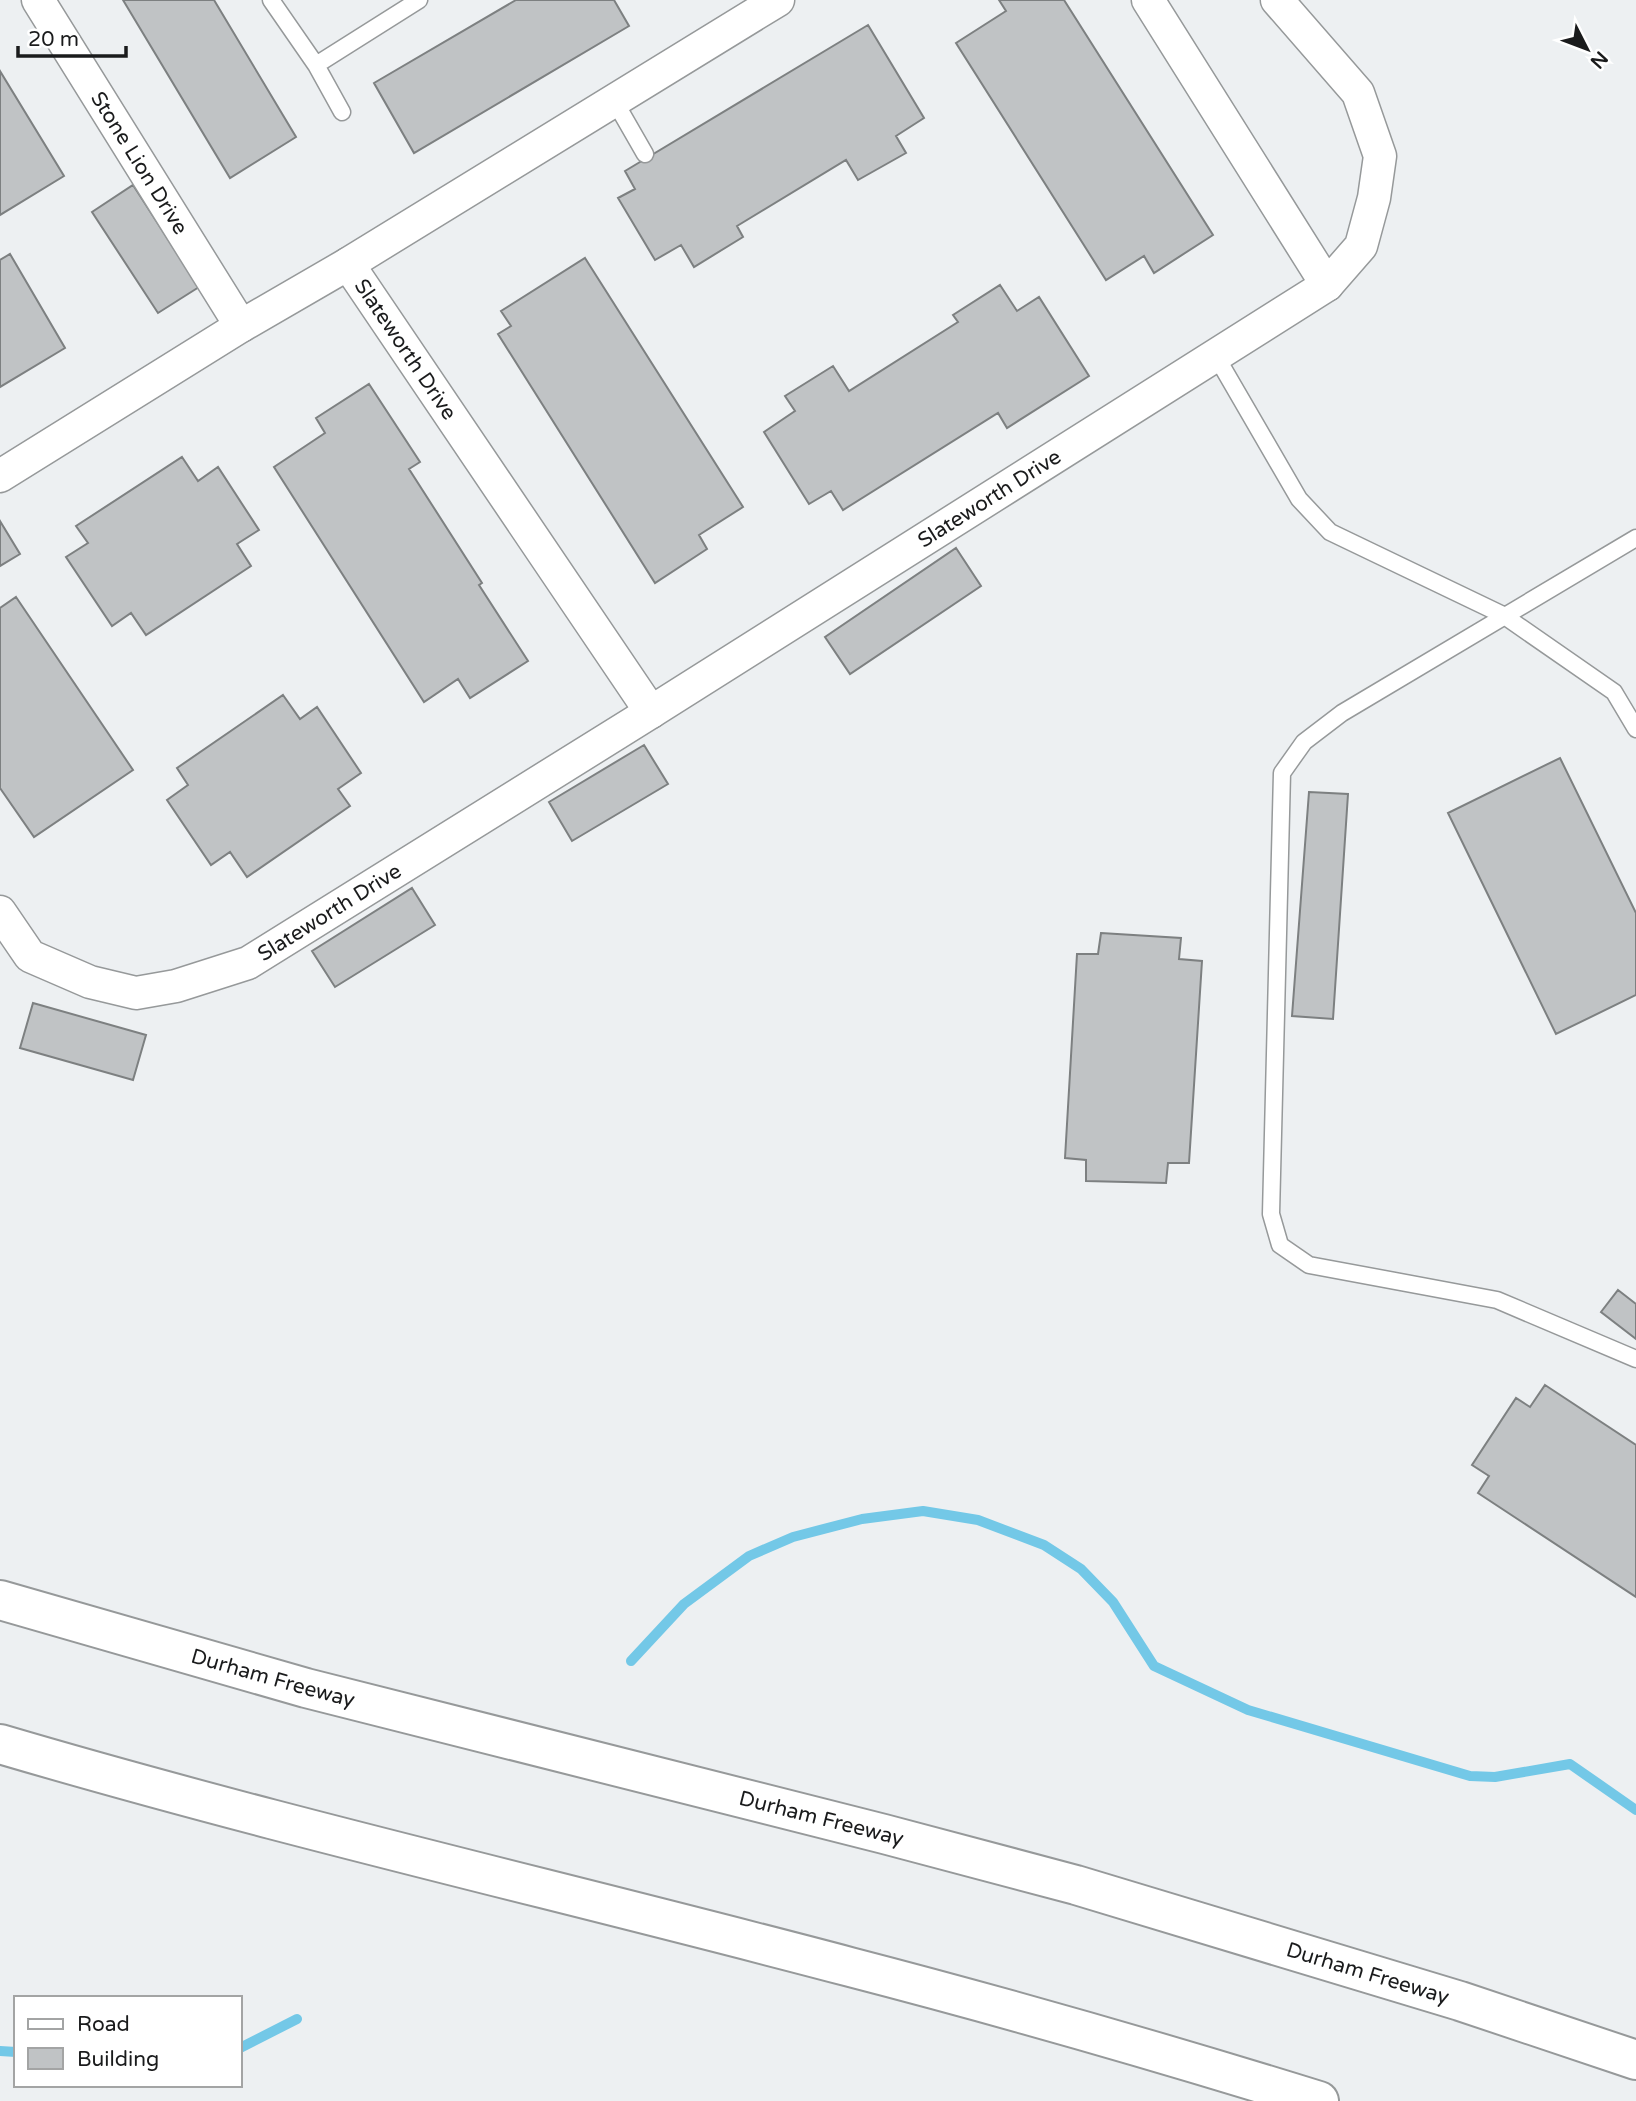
<svg xmlns="http://www.w3.org/2000/svg" width="1636" height="2101" font-family="'Varela Round',sans-serif">
<rect width="100%" height="100%" fill="#edf0f2"/>
<g fill="none" stroke-linecap="round" stroke-linejoin="round">
<!-- stream -->
<path stroke="#73c8e7" stroke-width="10" d="M631,1661L684,1604L749,1556L793,1537L862,1519L923,1511L978,1520L1044,1545L1081,1569L1113,1602L1154,1666L1248,1710L1470,1776L1495,1777L1570,1764L1636,1810
M240,2048L297,2019
M0,2051L16,2052"/>
</g>
<!-- building -->
<path fill="#c0c3c5" stroke="#7d8081" stroke-width="2" d="M123,0H214L296,137L230,178Z
M516,0H614L629,26L414,153L374,83Z
M999,0H1064L1213,235L1154,273L1144,256L1106,280L956,43L1006,11Z
M868,25L924,118L896,136L906,153L858,180L846,160L737,226L743,237L694,267L681,245L655,260L618,198L635,189L625,171Z
M0,71L64,176L0,215Z
M133,185L199,287L158,313L92,212Z
M10,254L65,348L0,387V260Z
M585,258L743,507L699,535L707,549L655,583L498,334L511,326L501,311Z
M1000,285L1017,311L1039,297L1089,376L1007,428L998,413L843,510L831,491L809,504L764,432L795,411L785,396L833,366L849,391L958,322L953,315Z
M369,384L420,462L409,469L482,583L479,585L528,661L470,698L458,679L424,702L274,467L325,433L316,418Z
M182,457L198,481L218,467L259,530L237,544L251,566L146,635L131,613L112,626L66,557L88,543L76,526Z
M0,521L20,554L0,566Z
M956,548L981,586L850,674L825,637Z
M16,597L133,770L34,837L0,788V608Z
M283,695L300,719L317,707L361,773L338,789L350,806L247,877L230,852L211,865L167,800L188,785L177,768Z
M644,745L668,784L572,841L549,802Z
M1560,758L1636,913V995L1556,1034L1448,813Z
M1309,792L1348,794L1333,1019L1292,1016Z
M412,888L435,925L335,987L312,951Z
M1101,933L1181,938L1179,959L1202,961L1189,1163H1168L1166,1183L1086,1181V1160L1065,1158L1077,954H1098Z
M33,1003L146,1035L133,1080L20,1048Z
M1618,1290L1636,1304V1339L1601,1312Z
M1545,1385L1636,1445V1597L1478,1493L1489,1476L1472,1465L1516,1398L1530,1407Z"/>
<g fill="none" stroke-linecap="round" stroke-linejoin="round">
<!-- lane casing -->
<g stroke="#96999a" stroke-width="19">
<path id="lane" d="M271,0L316,65L342,112
M316,65L419,0
M614,100L645,154
M1216,356L1299,499L1330,532L1503,615L1614,692L1636,729
M1636,538L1342,713L1304,742L1282,773L1271,1214L1280,1245L1309,1265L1497,1300L1636,1359"/>
</g>
<!-- street casing -->
<g stroke="#96999a" stroke-width="35">
<g id="street">
<path id="s1" d="M38,0L241,326"/>
<path d="M1148,0L1327,285"/>
<path id="s2" d="M348,264L651,712"/>
<path d="M0,476L241,326L348,264L778,0"/>
<path id="s3" d="M0,912L30,956L90,982L136,993L176,986L248,963L651,712L1327,285L1361,246L1374,198L1380,156L1358,93L1277,0"/>
</g>
</g>
<!-- highway casing -->
<g stroke="#96999a" stroke-width="42">
<g id="highway">
<path id="s4" d="M0,1600L306,1688L884,1834L1076,1885L1460,2001L1636,2060"/>
<path d="M0,1744C281,1827 567,1892 850,1967C1008,2008 1164,2053 1319,2101"/>
</g>
</g>
<!-- lane -->
<use href="#lane" stroke="#fff" stroke-width="16"/>
<!-- street -->
<use href="#street" stroke="#fff" stroke-width="32"/>
<!-- highway -->
<use href="#highway" stroke="#fff" stroke-width="38"/>
</g>
<g text-anchor="middle" dominant-baseline="central" stroke-width="5" stroke-linejoin="round" paint-order="stroke">
<!-- street labels -->
<g font-size="21" fill="#1a1b1c" stroke="#fff">
<text stroke="none"><textPath href="#s1" startOffset="192">Stone Lion Drive</textPath></text>
<text stroke="none"><textPath href="#s2" startOffset="103">Slateworth Drive</textPath></text>
<text stroke="none"><textPath href="#s3" startOffset="1157">Slateworth Drive</textPath></text>
<text stroke="none"><textPath href="#s3" startOffset="378">Slateworth Drive</textPath></text>
<text stroke="none"><textPath href="#s4" startOffset="284">Durham Freeway</textPath></text>
<text stroke="none"><textPath href="#s4" startOffset="850">Durham Freeway</textPath></text>
<text stroke="none"><textPath href="#s4" startOffset="1418">Durham Freeway</textPath></text>
</g>
</g>
<!-- legend -->
<rect x="14" y="1996" width="228" height="91" fill="#ffffff" stroke="#a3a4a4" stroke-width="2"/>
<rect x="28" y="2019" width="35" height="10" fill="#ffffff" stroke="#a3a4a4" stroke-width="2"/>
<text x="77" y="2031" font-size="21" fill="#1a1b1c">Road</text>
<rect x="28" y="2048" width="35" height="21" fill="#c0c3c5" stroke="#a3a4a4" stroke-width="2"/>
<text x="77" y="2066" font-size="21" fill="#1a1b1c">Building</text>
<!-- north arrow -->
<g transform="translate(1587 49) rotate(132)" stroke="#ffffff" stroke-width="5" paint-order="stroke">
<path d="M0-5L12 26L0 18L-12 26Z" fill="#1a1b1c"/>
<text y="-10" font-size="19" font-weight="bold" text-anchor="middle" fill="#1a1b1c">N</text>
</g>
<!-- scale -->
<path d="M18 46v10h108v-10" fill="none" stroke="#1a1b1c" stroke-width="3.5"/>
<text x="28" y="46" font-size="21" fill="#1a1b1c" stroke="#ffffff" stroke-width="5" paint-order="stroke">20 m</text>
</svg>
